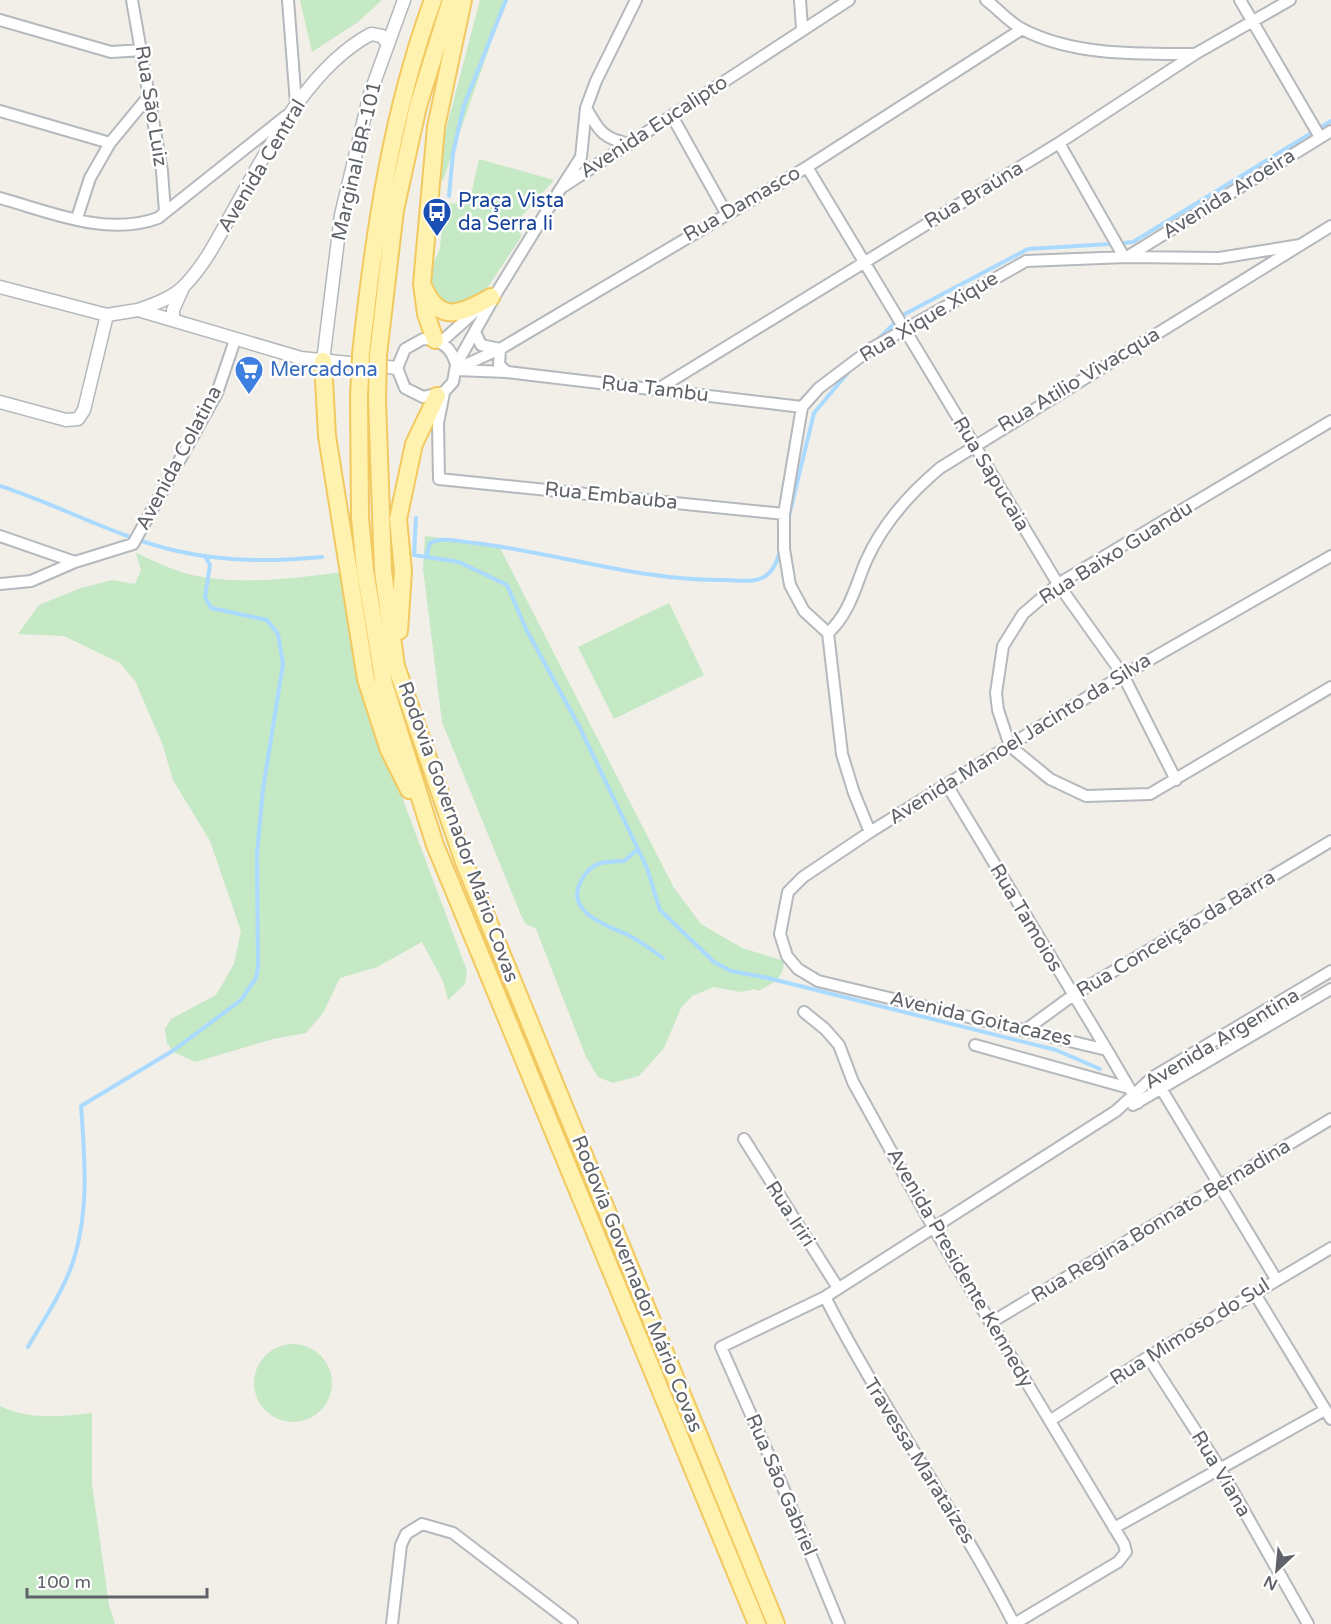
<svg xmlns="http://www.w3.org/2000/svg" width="1331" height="1624" font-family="'Varela Round',sans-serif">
<rect width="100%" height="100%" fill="#f1efe8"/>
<!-- green -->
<path fill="#c5e8c5" d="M300,0H382L358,22L312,52Z
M480,0H506L443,180L434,175Z
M479,159L554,180L520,218L521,237L488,287L470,303H446L435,295L430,284L429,275L440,248L444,203L469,204Z
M425,536L499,546L674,888L701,924L742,948L784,961C783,980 773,983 758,991L755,989L741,992L714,987L692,996L681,1008L664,1048L639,1076L613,1083L598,1077L586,1057L536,929L526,924L521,915L442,722L423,568Z
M136,553C152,560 168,568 184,573C237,587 290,578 345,572L365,698L467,971L465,984L448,1000L443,981L422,942L377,967L340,978L323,1013L306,1033L273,1039L195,1062L174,1052L167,1043L165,1029L171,1019L216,995L234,964L241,931L210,841L173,780L162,743L135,681L120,663L64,636L18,634L39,605L81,588L112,580L135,584L141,570Z
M669,603L704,675L614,719L578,647Z
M254 1383a39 39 0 1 1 78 0a39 39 0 1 1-78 0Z
M0,1406C29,1420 61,1417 92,1413V1484L109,1605L115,1624H0Z"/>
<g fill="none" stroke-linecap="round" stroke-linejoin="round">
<!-- stream -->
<path stroke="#aadaff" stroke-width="4" d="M449,196L453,153L464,105L506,0
M1123,243L1133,242L1331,121
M903,315L1028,249L1110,244
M876,341L897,321
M0,486C59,505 116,537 177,551C225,562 273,562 322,557
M789,516L814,413L851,369
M416,518L414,555L459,562L507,585L526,629L580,728L647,868L660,910L714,962L731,971L768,978L1056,1050L1100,1069
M426,557L430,543C441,536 462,542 475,543C558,553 640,581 724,580C734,580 746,582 756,580C771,577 777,564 780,550
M638,849L624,861C604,862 592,860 581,881C564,912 608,926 628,935C640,941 652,950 663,958
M28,1347C42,1322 60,1297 70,1270C90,1218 85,1159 81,1106L174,1050L241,1000L256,978L258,968L257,854L263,789L283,664L278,634L267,620L211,608L205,597L210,565L205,556"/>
<!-- minor casing -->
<g stroke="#b5b8bc" stroke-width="14">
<path id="minor" d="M132,0L162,171L165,212
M288,0L296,104
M800,0L802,28
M986,0C998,9 1009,22 1022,29C1073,56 1139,54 1194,54
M1240,0L1320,137
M0,20L111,52L143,50
M586,108C599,131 603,139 630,144
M0,111L110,143L148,97
M672,116L726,213
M1059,143L1124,257
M807,167L1058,584L1123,675L1176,780
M563,185L581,157L586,108L596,81L636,0
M0,198C50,212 107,237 158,218L286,116
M77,218L90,178L110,143
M1127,257L1331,131
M475,332L481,345L500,349L499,365L507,372
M441,342L479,308
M456,365C452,348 441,339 423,339L405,349L397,368L405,388L423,397L444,392L453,382L456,365L497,292L561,188L849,0
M456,369L500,349L807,167L1022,29
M456,370L507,372L802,407
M658,389L1059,143L1195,54L1290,0
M444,393L438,423L439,479L784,514
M1331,421L1058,584L1023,614L1003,646L996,693L998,710L1010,746L1050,779L1086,796L1150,794L1331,687
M0,536L75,562
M0,584L31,581L75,562L133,544L217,393L235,340
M828,633C850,613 855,587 866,561C883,523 909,494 940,468L1331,226
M947,785L1107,1050
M870,832L854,793L842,754L828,633L804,611L790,585L784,549V514L802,407L819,388L872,348L1026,261L1127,257L1219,258L1300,245
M804,1012L825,1029L839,1045L853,1082L933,1227L1124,1544L1126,1552L1118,1562L1014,1624
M1024,1031L1072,996L1331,841
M975,1045L1129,1088
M1159,1085L1276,1279
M1138,1103L1107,1050L818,981L798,969L787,956L780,934L788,892L803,877L870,832L1123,675L1331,556
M1133,1105L1331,989
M744,1139L838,1288
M1255,1294L1331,1419
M825,1297C882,1409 957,1512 1014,1624
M990,1323L1331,1119
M1148,1357L1221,1470L1308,1624
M1051,1420L1148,1357L1331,1248
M1114,1528L1325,1410
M392,1624L401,1545L406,1534L422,1524L453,1533L572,1624
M839,1624L782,1485L721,1347L825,1297L1116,1111L1153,1077L1331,971"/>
</g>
<!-- tertiary casing -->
<g stroke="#b5b8bc" stroke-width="15">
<path id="tertiary" d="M0,287L107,315L138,310L301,358L397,368
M138,310C155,304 173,298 186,284C204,265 216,242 228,220C264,157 305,69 371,34L382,36L388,45
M173,320V310L182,290
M323,361L341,215L370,94L404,0
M0,402L66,420L78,419L84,410L107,315"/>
</g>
<!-- primary casing -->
<g stroke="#f2c960" stroke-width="20">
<path id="primary" d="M424,288C440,325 463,313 491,297
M435,340L426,314L422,284L436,127L463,0
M361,354C374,234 391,114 433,0
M378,355L395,210L418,106L451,0
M323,361L327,436L366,679L389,750L409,790
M359,397L360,517L365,570L384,684L435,845L757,1624
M377,400L383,571L396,666L464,862L776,1624
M399,631L403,571L398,519L414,444L437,396"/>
</g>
<!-- minor -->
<use href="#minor" stroke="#fff" stroke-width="10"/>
<!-- tertiary -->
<use href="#tertiary" stroke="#fff" stroke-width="12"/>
<!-- primary -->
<use href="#primary" stroke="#fff2af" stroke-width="16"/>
<!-- primary-bridge casing -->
<g stroke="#f2c960" stroke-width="20" stroke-linecap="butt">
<path id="primary-bridge" d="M359,397L361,354
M377,400L378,355"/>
</g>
<!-- primary-bridge -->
<use href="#primary-bridge" stroke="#fff2af" stroke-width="16"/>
</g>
<!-- icons -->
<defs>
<g id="bus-pin" transform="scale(1.5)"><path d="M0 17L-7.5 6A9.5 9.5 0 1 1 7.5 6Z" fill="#1a4fb4" stroke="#fff"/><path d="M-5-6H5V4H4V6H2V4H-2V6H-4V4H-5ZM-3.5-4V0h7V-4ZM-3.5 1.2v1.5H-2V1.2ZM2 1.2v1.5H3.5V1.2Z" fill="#fff"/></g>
<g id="supermarket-pin" transform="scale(1.5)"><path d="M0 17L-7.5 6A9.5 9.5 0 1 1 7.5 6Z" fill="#3f7fe0" stroke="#fff"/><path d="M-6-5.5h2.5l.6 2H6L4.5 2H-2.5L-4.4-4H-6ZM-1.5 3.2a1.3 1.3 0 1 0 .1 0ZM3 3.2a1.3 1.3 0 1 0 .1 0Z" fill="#fff"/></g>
</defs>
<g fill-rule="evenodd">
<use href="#bus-pin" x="437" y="212"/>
<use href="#supermarket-pin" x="249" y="370"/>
</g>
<g text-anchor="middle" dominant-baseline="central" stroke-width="5" stroke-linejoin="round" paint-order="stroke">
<!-- street labels -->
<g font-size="20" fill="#5f6368" stroke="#fff">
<text transform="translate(151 106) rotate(81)">Rua São Luiz</text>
<text transform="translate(654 127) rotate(-33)">Avenida Eucalipto</text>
<text transform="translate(357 161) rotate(-77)">Marginal BR-101</text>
<text transform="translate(262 166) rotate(-59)">Avenida Central</text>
<text transform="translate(1229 194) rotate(-32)">Avenida Aroeira</text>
<text transform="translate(974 195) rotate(-31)">Rua Braúna</text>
<text transform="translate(742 204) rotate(-30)">Rua Damasco</text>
<text transform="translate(929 317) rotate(-31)">Rua Xique Xique</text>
<text transform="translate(1079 380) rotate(-31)">Rua Atilio Vivacqua</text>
<text transform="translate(655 389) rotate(7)">Rua Tambu</text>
<text transform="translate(179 458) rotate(-62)">Avenida Colatina</text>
<text transform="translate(991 474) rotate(59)">Rua Sapucaia</text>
<text transform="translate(611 496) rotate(6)">Rua Embauba</text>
<text transform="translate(1116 553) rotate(-32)">Rua Baixo Guandu</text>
<text transform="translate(1020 739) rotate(-32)">Avenida Manoel Jacinto da Silva</text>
<text transform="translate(458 832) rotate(70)">Rodovia Governador Mário Covas</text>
<text transform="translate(1026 918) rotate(59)">Rua Tamoios</text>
<text transform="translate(1176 934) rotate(-31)">Rua Conceição da Barra</text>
<text transform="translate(981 1019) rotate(13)">Avenida Goitacazes</text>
<text transform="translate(1222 1039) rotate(-31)">Avenida Argentina</text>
<text transform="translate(790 1214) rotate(57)">Rua Iriri</text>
<text transform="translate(1161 1221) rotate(-31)">Rua Regina Bonnato Bernadina</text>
<text transform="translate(960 1268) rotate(60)">Avenida Presidente Kennedy</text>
<text transform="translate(637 1284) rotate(68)">Rodovia Governador Mário Covas</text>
<text transform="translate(1190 1332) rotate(-32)">Rua Mimoso do Sul</text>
<text transform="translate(919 1461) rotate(58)">Travessa Marataízes</text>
<text transform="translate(1221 1474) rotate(59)">Rua Viana</text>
<text transform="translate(781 1485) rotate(67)">Rua São Gabriel</text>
</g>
<!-- transit labels -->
<g font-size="20" fill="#164399" stroke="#fff" text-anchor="start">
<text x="458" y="201">Praça Vista<tspan x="458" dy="23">da Serra Ii</tspan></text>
</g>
<!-- shop labels -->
<g font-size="20" fill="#366cbe" stroke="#fff" text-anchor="start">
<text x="270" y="370">Mercadona</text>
</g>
</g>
<!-- north arrow -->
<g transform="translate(1277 1570) rotate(206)" stroke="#ffffff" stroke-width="4.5" paint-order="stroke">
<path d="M0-4.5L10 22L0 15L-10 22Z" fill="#5f6368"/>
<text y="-9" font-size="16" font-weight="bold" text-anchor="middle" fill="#5f6368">N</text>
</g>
<!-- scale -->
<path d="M27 1588v9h180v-9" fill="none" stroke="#5f6368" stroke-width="3"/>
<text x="36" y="1588" font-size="18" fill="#5f6368" stroke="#ffffff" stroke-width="4.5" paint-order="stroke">100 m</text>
</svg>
